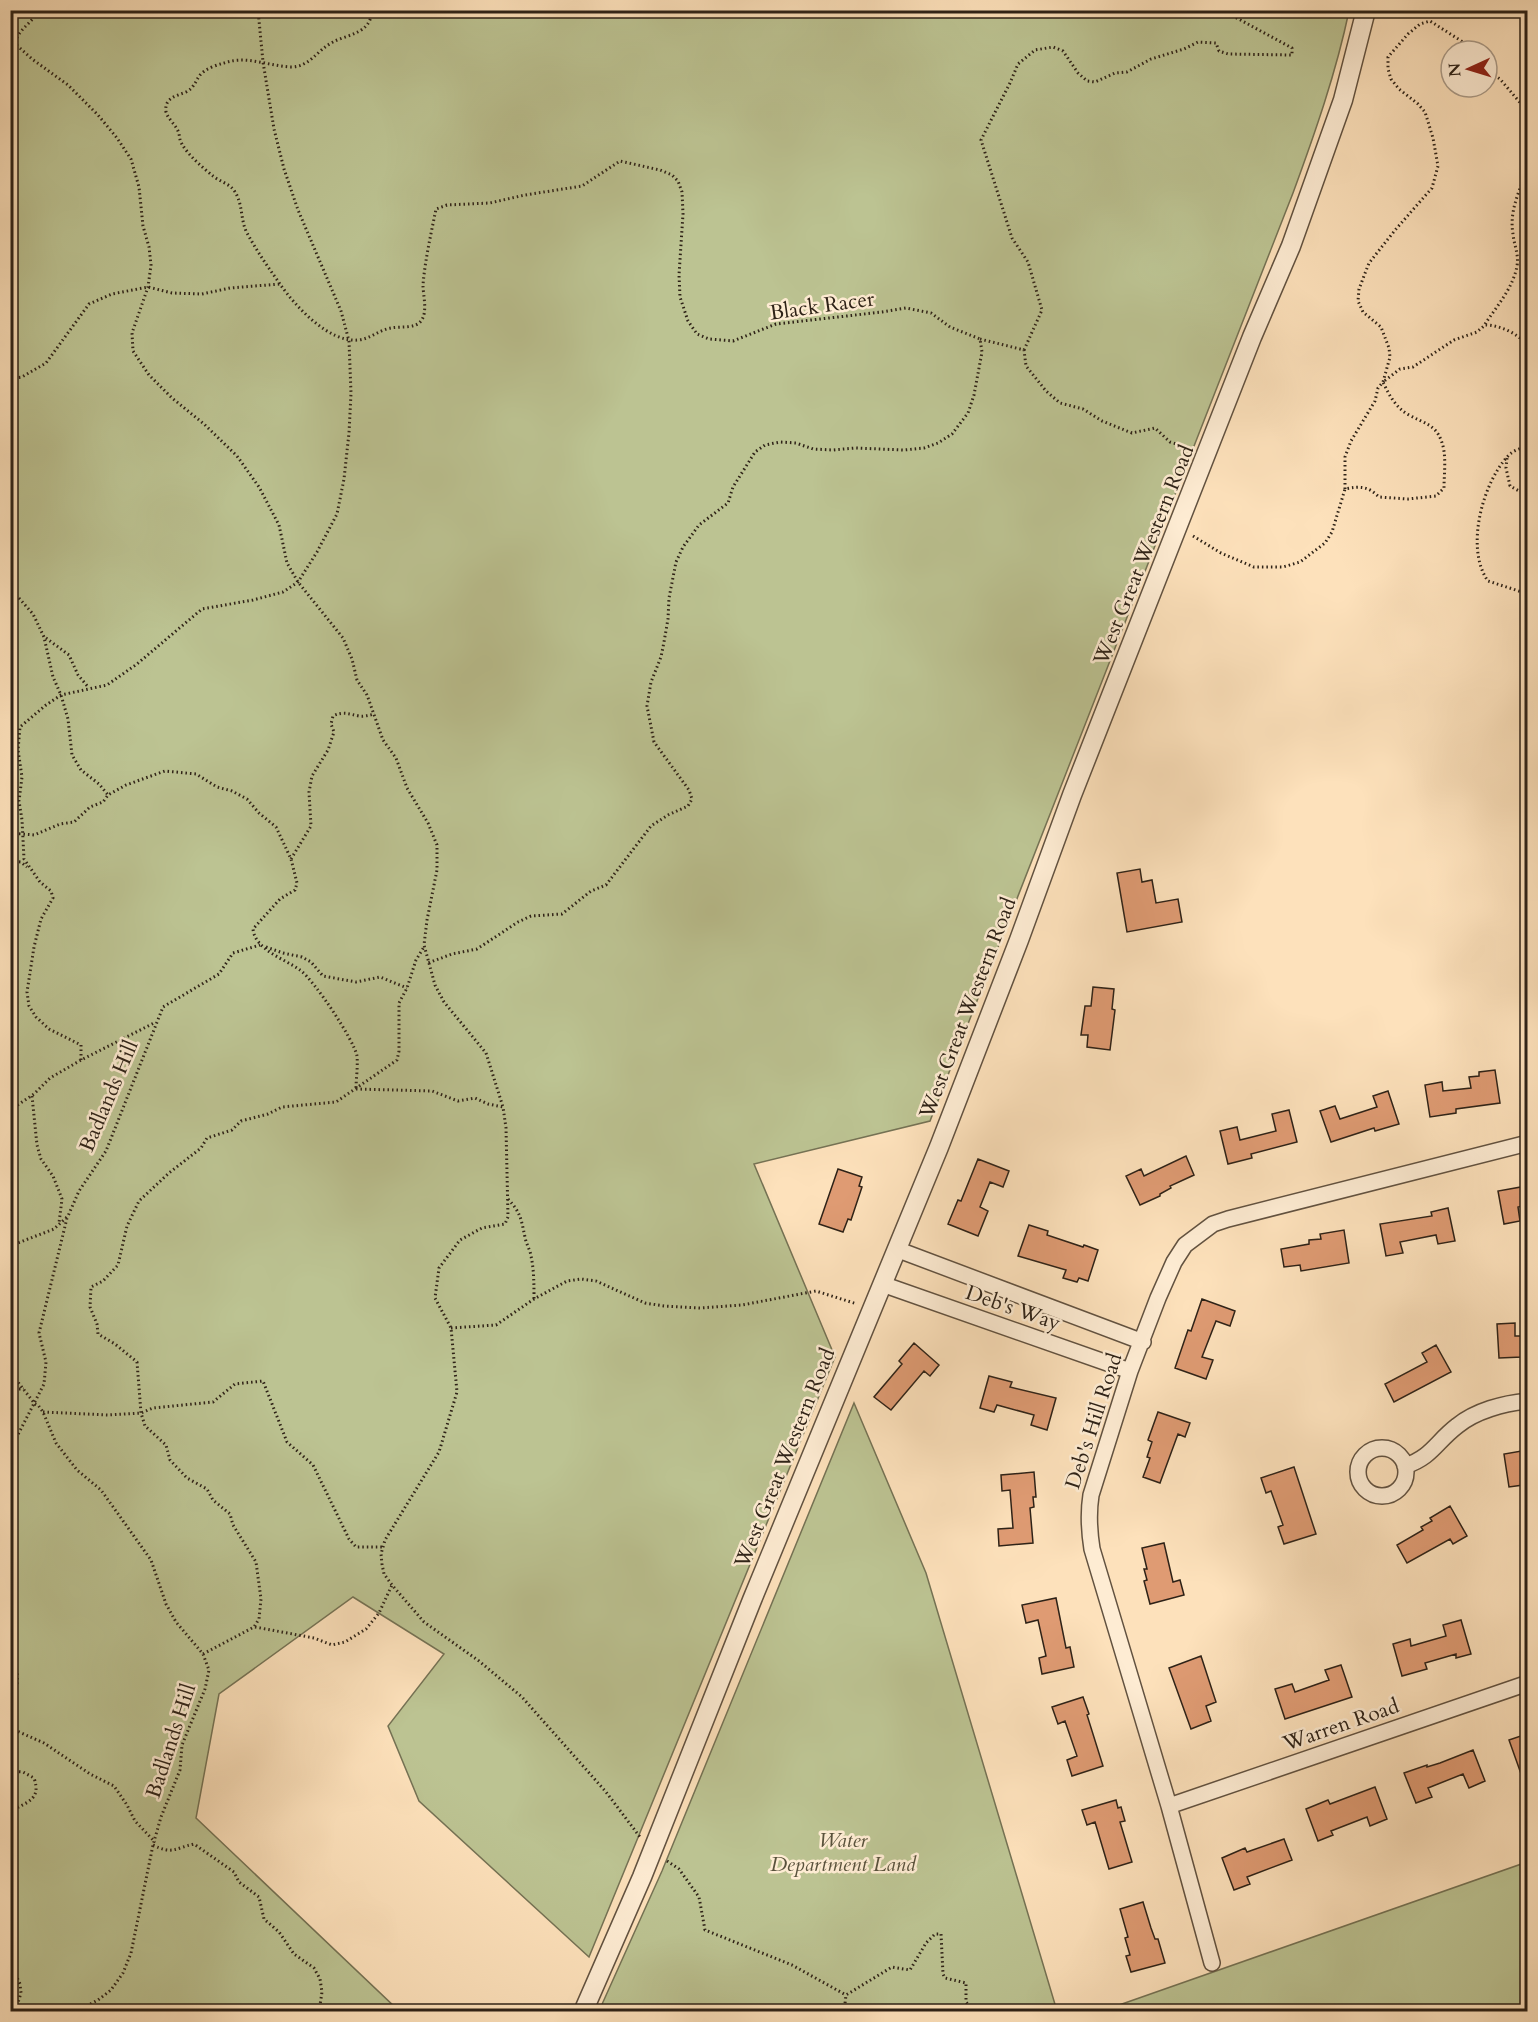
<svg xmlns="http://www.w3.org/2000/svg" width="1538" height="2022" font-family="Cardo,serif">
<rect width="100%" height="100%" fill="#fde1bb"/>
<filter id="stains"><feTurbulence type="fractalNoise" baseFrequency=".00333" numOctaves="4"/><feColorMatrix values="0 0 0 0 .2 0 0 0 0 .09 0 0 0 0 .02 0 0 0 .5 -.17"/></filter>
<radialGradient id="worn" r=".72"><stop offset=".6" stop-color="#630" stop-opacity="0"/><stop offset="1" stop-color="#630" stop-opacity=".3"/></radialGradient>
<!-- green -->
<path fill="#bcc392" stroke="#757254" stroke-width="1.5" d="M11,10L1349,11C1336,73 1315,133 1293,193L930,1121L754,1164L835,1357L589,1957L419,1801L388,1726L444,1654L353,1597L219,1694L196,1818L396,2008L404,2011H11Z
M854,1403L926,1573L1057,2011H599L662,1871Z
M1527,1862V2011H1102Z"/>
<!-- building -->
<path fill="#df9b73" stroke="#2e2217" stroke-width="1.5" d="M1140,869L1142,882L1152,880L1156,903L1178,899L1182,922L1127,932L1117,873Z
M1093,987L1114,989L1112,1009L1115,1010L1110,1050L1087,1047L1088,1035H1081L1085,1006H1091Z
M1495,1070L1500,1103L1456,1109V1113L1430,1117L1425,1085L1442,1082L1443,1091L1471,1088L1469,1077L1479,1076V1072Z
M1388,1091L1399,1124L1375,1131L1374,1128L1331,1142L1320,1111L1335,1106L1340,1119L1377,1107L1373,1096Z
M1289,1110L1297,1142L1251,1154L1252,1158L1228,1164L1220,1131L1237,1127L1240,1140L1276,1131L1272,1114Z
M1186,1156L1194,1175L1170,1186L1171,1188L1160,1194V1196L1140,1205L1126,1176L1141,1169L1144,1176Z
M978,1159L1009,1171L1003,1187L990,1182L980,1207L988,1211L978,1236L948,1224L958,1200L961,1201Z
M838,1169L862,1177L859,1186L862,1187L851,1220L848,1219L843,1232L819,1224Z
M1521,1187V1190L1527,1189V1205L1518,1207L1520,1221L1504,1224L1498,1191Z
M1448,1208L1455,1241L1438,1244L1436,1235L1400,1242L1403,1253L1386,1256L1380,1224L1432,1216L1431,1212Z
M1029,1225L1048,1231L1047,1235L1083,1247L1084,1245L1098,1250L1088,1281L1079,1278L1077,1282L1063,1278L1066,1270L1018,1256Z
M1344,1230L1349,1263L1301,1271L1300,1265L1284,1267L1281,1249L1309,1244V1240L1321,1239L1320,1234Z
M1202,1299L1235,1311L1230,1326L1216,1321L1202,1357L1213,1360L1206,1379L1175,1368L1188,1330L1191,1331Z
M1515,1323V1336H1527V1354H1522V1357L1499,1358L1497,1324Z
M914,1343L939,1365L930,1376L924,1371L891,1410L874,1397L902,1364L899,1361Z
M1436,1345L1451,1372L1394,1402L1385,1384L1427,1362L1422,1353Z
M989,1376L1012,1382L1010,1387L1056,1398L1047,1430L1031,1425L1034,1415L997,1405L994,1412L980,1408Z
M1158,1412L1190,1423L1185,1437L1178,1434L1160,1483L1143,1477L1150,1458L1147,1457L1152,1442L1148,1440Z
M1527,1450V1470L1521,1471L1523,1485L1509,1487L1504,1454Z
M1294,1467L1316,1534L1284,1544L1278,1527L1283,1525L1271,1491L1266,1493L1261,1478Z
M1034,1472L1036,1497H1033L1034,1507L1030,1508L1033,1543L999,1546L998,1529L1013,1528L1010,1490L1002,1491L1001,1475Z
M1450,1506L1467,1536L1453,1544L1450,1539L1407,1563L1397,1545L1423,1530L1421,1527L1432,1521L1430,1518Z
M1164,1543L1173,1582L1180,1580L1184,1595L1150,1604L1144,1581L1147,1580L1144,1569H1147L1142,1548Z
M1056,1598L1066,1648L1070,1647L1074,1667L1042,1674L1039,1658L1046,1656L1038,1620L1026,1623L1022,1605Z
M1461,1620L1471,1654L1456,1658V1654L1425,1663L1427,1669L1402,1676L1393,1644L1410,1639L1411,1646L1446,1636L1443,1625Z
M1201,1656L1216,1702L1206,1706L1211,1721L1191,1729L1169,1668Z
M1341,1665L1352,1697L1285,1719L1275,1689L1292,1684L1295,1692L1329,1680L1325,1670Z
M1083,1697L1089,1714L1087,1715L1103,1766L1072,1776L1067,1760L1077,1756L1065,1721L1058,1724L1052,1707Z
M1527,1734V1785H1525L1509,1740Z
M1473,1750L1485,1781L1469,1788L1463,1774L1428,1788L1432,1797L1416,1803L1404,1773L1427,1765V1767L1440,1763Z
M1375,1787L1387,1819L1370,1826L1367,1817L1331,1831L1333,1835L1318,1841L1306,1809L1328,1800L1330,1804Z
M1116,1800L1118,1808L1121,1807L1125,1821L1120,1822L1132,1862L1109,1869L1095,1822L1087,1825L1082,1810Z
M1284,1839L1292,1860L1247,1877L1250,1884L1234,1890L1222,1858L1245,1848L1247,1852Z
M1143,1902L1151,1928L1155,1939H1158L1165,1963L1131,1972L1126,1956L1130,1955L1125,1938L1128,1937L1120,1909Z"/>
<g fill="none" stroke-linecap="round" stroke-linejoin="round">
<!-- minor casing -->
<g stroke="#625240" stroke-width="18">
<path id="minor" d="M896,1249L1143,1342
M882,1284L1130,1371
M1358 1472a24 24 0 1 1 48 0a24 24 0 1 1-48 0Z
M1405,1466C1432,1457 1436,1442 1457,1426C1475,1411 1504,1403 1528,1401
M1169,1806L1528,1683
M1212,1963L1169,1806L1092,1549C1089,1530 1088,1514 1091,1495L1130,1371L1158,1298L1174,1262L1185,1245L1213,1224L1228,1219L1528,1143"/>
</g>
<!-- tertiary casing -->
<g stroke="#625240" stroke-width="21">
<path id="tertiary" d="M583,2012L642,1877L752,1600L939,1147L1019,940L1072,795L1252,337L1291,246L1343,100L1366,10"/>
</g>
<!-- path -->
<path stroke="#2e2217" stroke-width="3" stroke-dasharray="1.5 3" stroke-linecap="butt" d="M372,10C371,34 348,34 333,42C317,50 310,67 291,67C268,66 247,55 224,63C216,65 205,69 200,75C195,82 194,88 186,92C176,96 164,98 166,112C168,119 175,124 178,131C180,135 179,140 182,144C188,155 203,168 213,176C219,181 227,183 232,188C243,200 240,217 246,231C256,250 268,267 280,284C295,306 329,343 358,340C370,339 379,330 391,328C401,326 415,329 421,321C428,312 423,295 423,285C425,260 431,234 436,209L447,205L490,203L525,195L582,186L620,161L660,170L672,175L678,181L682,192L683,214L679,275L680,297L688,321L697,334L709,339L733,341L776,324L882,312L906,308L931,313L950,327L980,339L982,352L974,395L968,413L952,434L938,443L924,448L904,450L855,448L833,450L813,449L796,443L780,442L765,445L755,452L733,487L728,503L699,525L683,547L676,562L669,598L668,619L664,642L661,657L651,682L647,706L654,742L689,790L692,799L688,806L668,815L651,826L606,885L591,891L562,914L531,916L518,922L477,949L452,954L428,963
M10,39L32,59L68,85L98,115L117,138L131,159L139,187L143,226L149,247L151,265L148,287L132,333L133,351L149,375L172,398L204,424L237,456L259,487L279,525L287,563L298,582L343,638L352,659L357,680L367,695L383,740L396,758L407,788L428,823L437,845V870L427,920L424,945L435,985L444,1002L486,1053L503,1107
M15,42C20,28 32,23 39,10
M1487,70L1500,79L1528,112
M1485,324C1497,306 1513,288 1517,266C1519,254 1514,245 1513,234C1509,212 1519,190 1528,170
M980,339L1024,350L1026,366L1046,391L1060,403L1083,409L1102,421L1132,433L1155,428L1170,442L1190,448
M1024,350L1042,310L1028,262L1012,238L981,140L1010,83L1018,64L1035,50L1053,47L1063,51L1078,73L1087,81L1095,82L1115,73L1127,72L1151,59L1184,49L1198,42L1216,43L1219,51L1228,54L1292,55V48L1222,10
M10,379L22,377L46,363L89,304L112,294L148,287L172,293L202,294L230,288L280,284
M1528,445C1521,449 1513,450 1508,456C1482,484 1465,549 1488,581L1528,594
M1507,458L1506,468L1510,486L1521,492H1528
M1345,489V457L1351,441L1375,401L1378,388L1383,382L1390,357L1389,348L1381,327L1363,312L1358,301L1359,289L1369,263L1396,229L1432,188L1438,166L1433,138L1425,112L1418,104L1399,89L1391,79L1388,69V57L1408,34L1420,24L1430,21L1477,51
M1193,536L1221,553L1254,567H1283L1300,562L1325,543L1332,532L1345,489C1360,486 1368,486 1379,497L1408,499L1436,496L1444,488C1444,473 1447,454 1441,440C1435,424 1423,423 1409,415C1396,408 1389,395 1383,382L1400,369L1413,367L1454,340L1477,332L1485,325C1500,325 1519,334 1528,346
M10,588L33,614L44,637L53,677L61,695L68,719L72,755L81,770L99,784L108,795
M46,638L69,655L78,675L89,688
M10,833L34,835L60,824L74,822L90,807L103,802L108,795L126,785L165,771L196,774L217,787L232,791L247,799L259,813L276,827L291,859L297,883L295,890L280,899L253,929C255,950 285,959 300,970C314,980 354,1040 357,1056C358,1067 356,1079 356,1089
M291,859L311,826L309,792L312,776L328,750L334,732L331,724L333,716C343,711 349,714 359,716C364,717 369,715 375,714
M10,861L21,862L27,867
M266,947L283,953L302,957L311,962L323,976L356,982L380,977L407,988
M81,1060V1045L49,1029L36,1017L29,1006L27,992L34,947L41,919L53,898L51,891L40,882L24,859L22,820L19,801L22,777L18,750L20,727L46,705L61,695L107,685L137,664L202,609L253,600L283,592L298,582L317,552L337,514L344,479L349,433L351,393L349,341L341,311L298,210L284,169L274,129L263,62L258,10
M356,1089L432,1091L458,1101L475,1098L488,1104L503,1107L506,1128L508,1217L505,1224L482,1228L460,1240L439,1268L435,1298L451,1328L457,1392L439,1452L385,1540L381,1554L382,1564L384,1574L392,1585L424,1622L479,1661L522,1697L606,1792L640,1837
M32,1096L37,1145L41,1159L53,1176L62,1199L59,1223
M10,1110L34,1094L50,1078L81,1060L154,1023
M508,1199C521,1213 521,1219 525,1237C526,1244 530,1249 531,1256C534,1270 534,1284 534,1299
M10,1246L54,1229L68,1216L79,1191L106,1151L163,1007L219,974L233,953L260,945
M451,1328L496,1325L534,1299L567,1281L581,1279L596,1281L645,1303L664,1306L700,1308L742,1305L816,1291L857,1304
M10,1372L35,1404L38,1405L43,1412L56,1443L77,1470L101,1490L151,1560L166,1604L176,1622L203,1654L209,1670L205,1689L182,1745L180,1770L161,1817L153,1845L131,1953L123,1973L111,1990L98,2000L75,2012
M10,1389H24
M43,1412L108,1415L141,1413L153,1408L213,1402L235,1384L263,1381L287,1442L313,1465L349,1539L356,1547H383
M10,1450L44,1384L46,1362L39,1333L67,1218
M255,1627L314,1638L332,1645L345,1642L366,1629L379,1613L392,1585
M203,1654L254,1627L259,1619L261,1599L256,1562L233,1525L230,1514L213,1500L207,1489L187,1478L170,1460L166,1445L145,1426L141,1413L137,1362L115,1344L98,1334L97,1324L90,1307L91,1287L103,1281L118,1265L127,1226L139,1201L169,1173L201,1148L207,1138L232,1130L241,1121L268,1114L282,1107L336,1102L397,1060L399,1051V1003L407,988L416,960L424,947
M10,1668L17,1673C18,1685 16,1693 10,1702
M10,1728L44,1743L90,1774L114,1786L127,1805L135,1821L155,1842
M10,1771L23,1772L34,1778C42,1801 25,1802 10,1812
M153,1845C173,1855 175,1848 194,1844L234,1872L239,1882L259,1897L264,1919L279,1932L294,1954L314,1968L320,1979L322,1992L319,2012
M667,1861L679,1869L699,1897L705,1930L792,1965L846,1995
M10,1962L20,1984L21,1993L15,2012
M844,2012L846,1995L892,1967L910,1970L926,1943L935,1934H941L943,1974L945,1978L966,1983V2002L971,2008L978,2012"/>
<!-- minor -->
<use href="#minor" stroke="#feecd3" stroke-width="15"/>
<!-- tertiary -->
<use href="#tertiary" stroke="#feecd3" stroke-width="18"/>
</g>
<g text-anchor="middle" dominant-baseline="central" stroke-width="5" stroke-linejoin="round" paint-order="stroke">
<!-- street labels -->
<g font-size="21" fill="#2e2217" stroke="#feecd3">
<text transform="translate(822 306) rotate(-8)">Black Racer</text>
<text transform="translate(1144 555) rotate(-68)">West Great Western Road</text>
<text transform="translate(968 1008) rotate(-69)">West Great Western Road</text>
<text transform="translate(109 1096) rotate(-67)">Badlands Hill</text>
<text transform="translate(1013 1308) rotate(19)">Deb's Way</text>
<text transform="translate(1094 1421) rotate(-72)">Deb's Hill Road</text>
<text transform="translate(785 1458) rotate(-68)">West Great Western Road</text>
<text transform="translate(1341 1725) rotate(-19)">Warren Road</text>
<text transform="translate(171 1741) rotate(-72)">Badlands Hill</text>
</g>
<!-- park labels -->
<g font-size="21" font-style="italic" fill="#59523c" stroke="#feecd3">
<text x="843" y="1840">Water<tspan x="843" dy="24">Department Land</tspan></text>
</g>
</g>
<!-- margin -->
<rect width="1538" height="2022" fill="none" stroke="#fde1bb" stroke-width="36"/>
<rect x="12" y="12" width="1514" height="1998" fill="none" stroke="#2e2217" stroke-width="3"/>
<rect x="18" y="18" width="1502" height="1986" fill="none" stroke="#2e2217" stroke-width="1.5"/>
<!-- north arrow -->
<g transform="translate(1469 69) rotate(266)"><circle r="28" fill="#feecd3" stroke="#ab9b88" stroke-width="1.5"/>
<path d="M0-4.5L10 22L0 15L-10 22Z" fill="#8f2418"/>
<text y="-9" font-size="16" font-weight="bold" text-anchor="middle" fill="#2e2217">N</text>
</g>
<rect width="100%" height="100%" filter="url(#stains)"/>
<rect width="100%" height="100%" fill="url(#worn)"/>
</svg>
